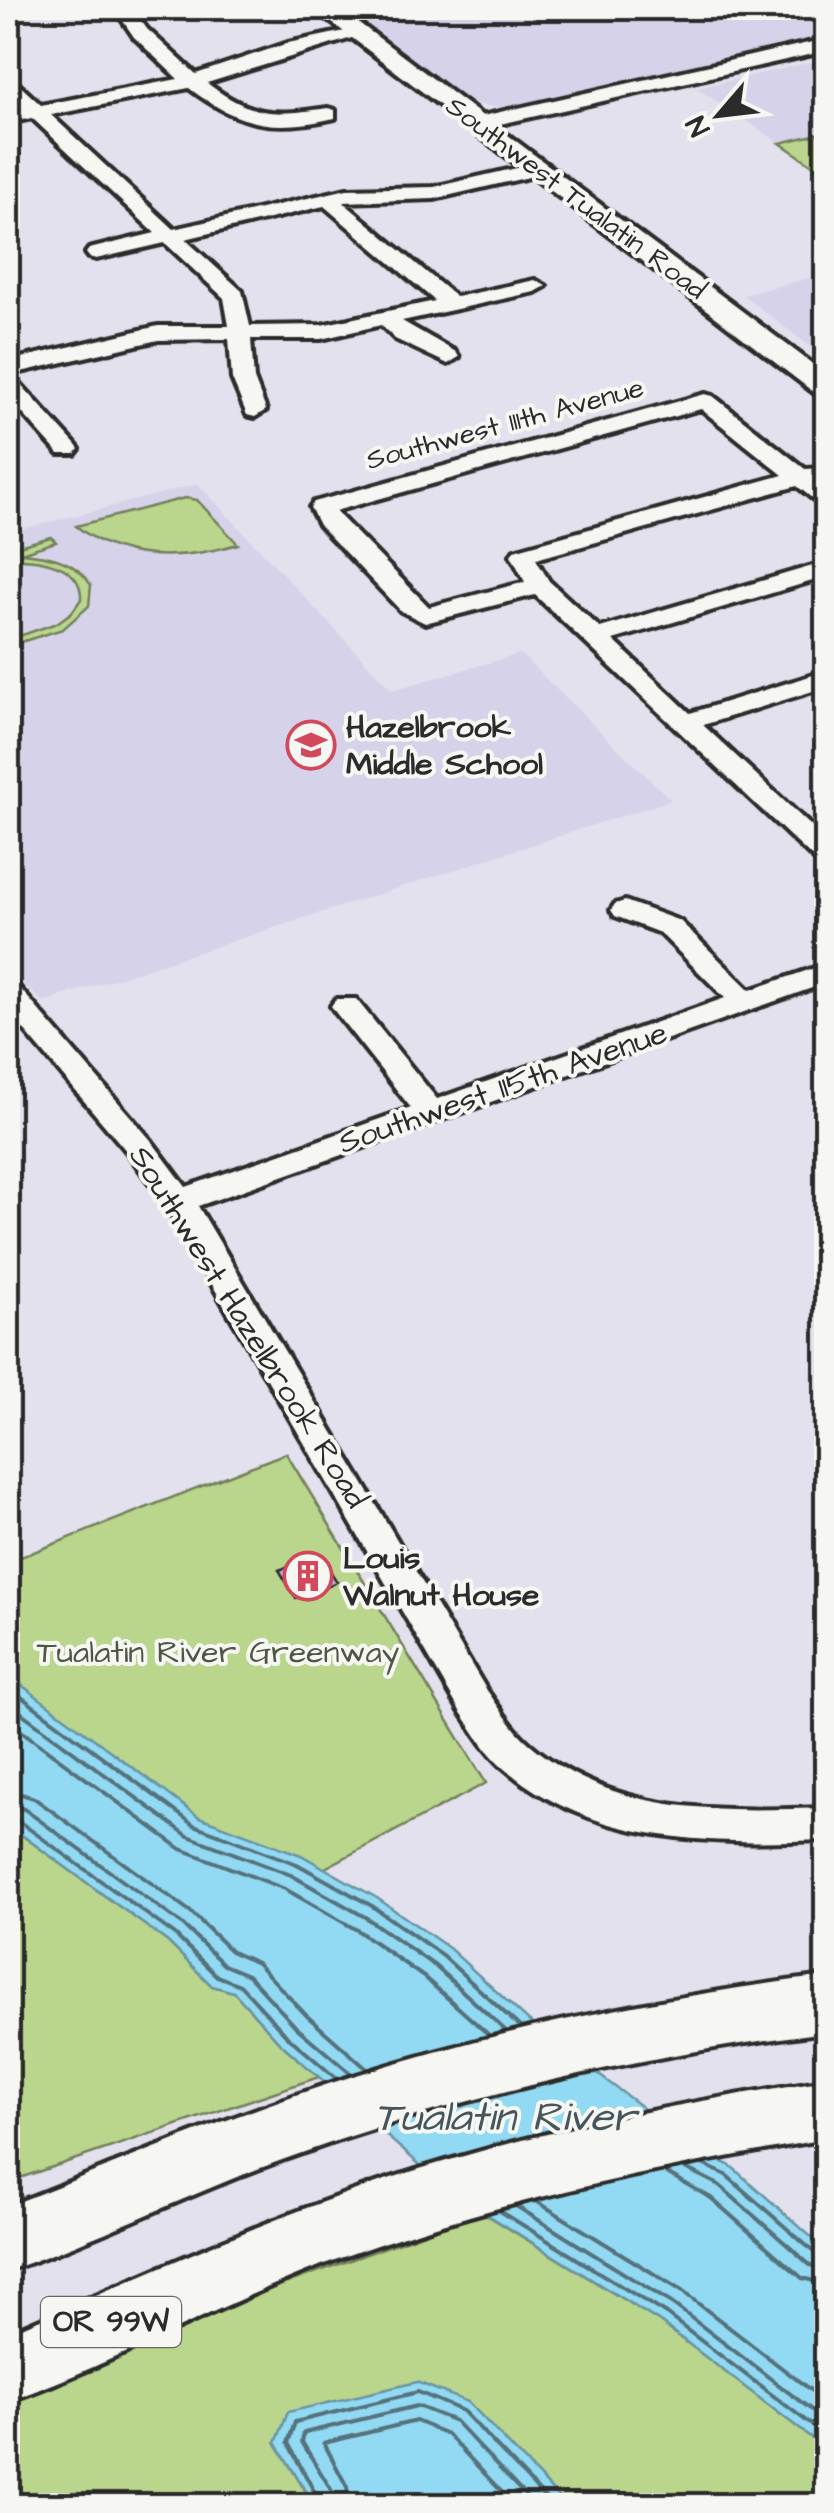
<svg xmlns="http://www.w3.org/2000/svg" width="834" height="2513" font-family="'Architects Daughter',sans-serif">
<rect width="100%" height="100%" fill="#e3e1ed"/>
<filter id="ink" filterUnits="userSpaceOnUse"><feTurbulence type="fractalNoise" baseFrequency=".01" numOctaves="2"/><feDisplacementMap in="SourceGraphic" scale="20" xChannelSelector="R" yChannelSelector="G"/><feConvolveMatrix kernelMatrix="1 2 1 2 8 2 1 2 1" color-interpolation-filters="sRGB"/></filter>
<g filter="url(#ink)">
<!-- built -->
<path fill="#d6d2e9" d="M344,8H826V38L511,109L473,104Z
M826,59V132L780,143L697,88Z
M826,274V359L743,295Z
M198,484L392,690L520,654L671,800L43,1002L8,970V533Z"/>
<!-- green -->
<path fill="#bad58c" stroke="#72805c" stroke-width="2.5" d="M826,132V174L780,143Z
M185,498L197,500L238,544C183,560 123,564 76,526Z
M51,537L56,542L21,553C48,555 76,560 91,585L89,606L63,629L8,646V640L57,623L72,612L81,599C83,563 35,558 8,559V549Z
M286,1453L486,1783L270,1897L8,1682V1562Z
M8,1825L168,1942L212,1986L234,1992L280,2043L319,2077L8,2182Z
M482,2212L660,2322L826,2449V2505H566L468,2402L276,2443L314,2505H8V2403L221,2307Z"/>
<!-- water -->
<path fill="#92daf3" stroke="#6994a3" stroke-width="2.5" d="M8,1675L199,1817L301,1855L377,1898L449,1948L534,2026L704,2154L731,2166L826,2250V2449L660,2322L451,2192L280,2043L234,1992L212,1986L168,1942L8,1825Z
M417,2382L468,2402L566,2505H314L276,2443L288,2412Z"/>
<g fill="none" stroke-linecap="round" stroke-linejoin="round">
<!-- shore -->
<path stroke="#54717b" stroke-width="4" d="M8,1687L194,1825L297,1864L372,1906L443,1956L521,2028
M8,1703L188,1836L291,1875L365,1917L435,1966L506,2031
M8,1721L181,1849L285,1889L357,1930L425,1978L489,2035
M8,1790L34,1798L191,1912L232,1952L257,1963L307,2016L367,2069
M8,1805L24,1809L182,1924L224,1965L248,1975L296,2027L351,2074
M8,1818L17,1820L174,1934L217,1976L240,1985L287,2036L337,2079
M702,2164L726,2175L816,2254L826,2256
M685,2168L719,2185L810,2265L826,2269
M665,2172L711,2198L802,2278L826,2284
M536,2201L682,2291L826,2402
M516,2206L673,2304L826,2421
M500,2211L666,2314L826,2436
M322,2506L288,2443L295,2422L418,2392L463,2411L553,2506
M335,2506L332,2491L302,2442L304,2433L417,2406L455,2421L535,2506
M350,2506L347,2487L324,2443L416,2421L447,2434L515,2506"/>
</g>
<!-- building -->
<path fill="#b6afe1" stroke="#2b2b2b" stroke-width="2.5" d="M320,1555L337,1582L296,1598L279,1570Z"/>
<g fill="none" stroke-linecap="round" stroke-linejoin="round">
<!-- minor casing -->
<g stroke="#2b2b2b" stroke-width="8">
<path id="minor" d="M114,8H132L147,29L196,74L288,43L359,28L368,33L207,83C252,117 274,116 328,108L335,110V118C273,132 239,126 189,88L51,115L174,229L347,189L434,187L539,163L546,165V173L434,199L343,202L456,297L535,280L546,286L535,292L402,321L456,352L459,357L448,364L395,339L381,325L321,339H251L254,379L266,410L255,417L247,415L232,379L229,339L158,340L8,375V361L158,326H229L224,298L165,243L96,259L89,257L86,253L89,249L155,233L32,118L8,123V111L22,109L8,95V79L15,81L41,105L178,79L134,37ZM324,206L435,301L321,325L250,326L242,291L185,239Z
M826,39V51L478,129L468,123L478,117Z
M8,377L16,379L75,444L79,449L75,454H59L8,397Z
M705,394L713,396L805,469L825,468L826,476L818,480L826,487V505L818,503L797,486L536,559L549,581L600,628L826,562V577L613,640L690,713L826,671V687L703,725L826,840V863L816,861L535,595L425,623L401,611L319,525L310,507L314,502ZM701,409L783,475L514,550L511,555L525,582L429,607L335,511Z
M625,901L680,921L750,990L826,964V983L198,1206L486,1689C500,1708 512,1729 530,1744C613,1816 722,1811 826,1808V1840C714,1844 591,1845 502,1766C485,1751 473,1729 460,1711L167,1207L128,1153L8,1011V984L18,986L150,1139L186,1187L411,1108L336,1013L331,1006L336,999H356L437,1099L725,998L660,933L615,916L611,910L615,904Z"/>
</g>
<!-- major casing -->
<g stroke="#2b2b2b" stroke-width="8">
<path id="major" d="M313,8H339L826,374V397L816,394Z"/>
</g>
<!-- highway casing -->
<g stroke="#2b2b2b" stroke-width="8">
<path id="highway" d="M826,1976V2032C640,2055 458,2096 282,2160C189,2193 100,2239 8,2270V2206C121,2162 233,2114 350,2077C505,2028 664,1996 826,1976Z
M826,2080V2139C657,2168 489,2202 327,2263C219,2304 117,2363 8,2401V2333C134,2279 258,2222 388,2179C531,2132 678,2103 826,2080Z"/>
</g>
<!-- minor -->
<use href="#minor" fill="#f6f6f2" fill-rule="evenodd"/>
<!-- major -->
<use href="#major" fill="#f6f6f2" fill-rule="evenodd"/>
<!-- highway -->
<use href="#highway" fill="#f6f6f2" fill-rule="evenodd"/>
</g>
</g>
<!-- icons -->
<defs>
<g id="school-ring" transform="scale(2.5)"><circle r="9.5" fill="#f6f6f2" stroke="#d1495b" stroke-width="1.5"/><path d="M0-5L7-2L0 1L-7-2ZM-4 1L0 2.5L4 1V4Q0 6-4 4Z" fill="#d1495b"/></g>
<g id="building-ring" transform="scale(2.5)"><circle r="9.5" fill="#f6f6f2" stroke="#d1495b" stroke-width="1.5"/><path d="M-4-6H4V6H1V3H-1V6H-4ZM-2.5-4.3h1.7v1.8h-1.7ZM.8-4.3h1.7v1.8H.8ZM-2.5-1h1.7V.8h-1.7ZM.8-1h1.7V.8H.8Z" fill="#d1495b"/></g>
</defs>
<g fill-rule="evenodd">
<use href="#school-ring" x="311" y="745"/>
<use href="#building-ring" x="308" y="1576"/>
</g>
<g text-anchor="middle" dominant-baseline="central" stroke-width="8" stroke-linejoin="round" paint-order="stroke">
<!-- far-street labels -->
<g font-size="28" fill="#2b2b2b" stroke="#f6f6f2">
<text transform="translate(576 198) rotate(37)">Southwest Tualatin Road</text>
<text transform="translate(505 424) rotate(-15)">Southwest 111th Avenue</text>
</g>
<!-- shield labels -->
<rect fill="#f6f6f2" stroke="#686867" stroke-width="2.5" x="41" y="2297" width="140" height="50" rx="8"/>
<g font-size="30" font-weight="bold" fill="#2b2b2b">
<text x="111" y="2322">OR 99W</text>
</g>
<!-- poi labels -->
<g font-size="32" font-weight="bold" fill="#2b2b2b" stroke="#f6f6f2" text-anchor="start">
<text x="346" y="727">Hazelbrook<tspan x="346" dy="37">Middle School</tspan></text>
<text x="343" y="1558">Louis<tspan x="343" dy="37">Walnut House</tspan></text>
</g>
<!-- street labels -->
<g font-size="32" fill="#2b2b2b" stroke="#f6f6f2">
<text transform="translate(503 1088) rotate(-19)">Southwest 115th Avenue</text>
<text transform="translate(248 1327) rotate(58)">Southwest Hazelbrook Road</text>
</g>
<!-- park labels -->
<g font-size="32" fill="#4f5643" stroke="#f6f6f2">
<text x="218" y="1652">Tualatin River Greenway</text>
</g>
<!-- near-water labels -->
<g font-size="42" font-style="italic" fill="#45575d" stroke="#f6f6f2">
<text x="505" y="2118">Tualatin River</text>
</g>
</g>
<!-- margin -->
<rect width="834" height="2513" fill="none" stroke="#f6f6f2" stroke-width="40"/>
<rect x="20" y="20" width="794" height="2473" fill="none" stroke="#2b2b2b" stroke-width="4" filter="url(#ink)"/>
<!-- north arrow -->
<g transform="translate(719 115) rotate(242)" stroke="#f6f6f2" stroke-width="8" paint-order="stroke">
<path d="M0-8L18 38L0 25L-18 38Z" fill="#2b2b2b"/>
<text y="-15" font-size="28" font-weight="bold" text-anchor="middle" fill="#2b2b2b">N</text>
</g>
</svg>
